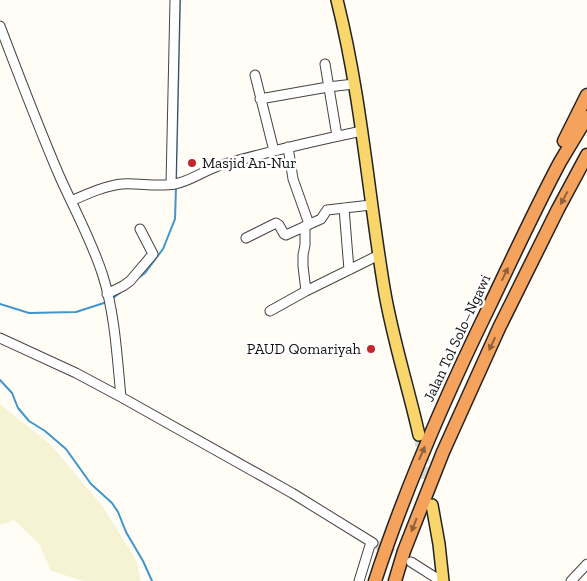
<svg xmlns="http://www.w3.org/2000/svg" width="587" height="581" font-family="'Zilla Slab',serif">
<rect width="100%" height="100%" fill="#fffdf5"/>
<!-- farmland -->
<path fill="#f6f3d4" d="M0,404L52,446L103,507L136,560L141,581H84L51,571L39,544L14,520L0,525Z"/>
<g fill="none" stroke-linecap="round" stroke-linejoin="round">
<!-- stream -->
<path stroke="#3f96cf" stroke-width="2" d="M176,179L180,0
M137,279L145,273L163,249L175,219L176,187
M113,298L121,292
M0,304L29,313L76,312L107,302
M0,380L12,393L18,408L29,421L45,431L66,449L91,484L112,503L118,512L126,532L143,561L152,581"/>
<!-- minor-tunnel -->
<path stroke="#dbdad3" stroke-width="9" stroke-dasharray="9 4.5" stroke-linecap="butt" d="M373,543L407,560"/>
<!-- major-tunnel -->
<path stroke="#dbdad3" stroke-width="11" stroke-dasharray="11 5.5" stroke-linecap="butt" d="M419,435L429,491"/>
<!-- minor casing -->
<g stroke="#444" stroke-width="11">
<path id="minor" d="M0,26C19,76 38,126 59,175C74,209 92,241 103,276C115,314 117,357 121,397
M325,64L337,136
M255,75L274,151
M260,99L328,87L354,84
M288,147L293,179L309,224
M171,184L175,0
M71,201C87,194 104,186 122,184C139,183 158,187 175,184C191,181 205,170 221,165C267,152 314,141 362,131
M344,208L349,270
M305,226V245L303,255V266L306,291
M246,238L276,223L279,225L284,234L286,235L321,219L327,210L371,205
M107,294L123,286L130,281L153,254L140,229
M270,311L306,291L379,255
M0,338L76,373L121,397L292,493L373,543
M411,562L441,581
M359,581L371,542
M571,581L587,564"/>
</g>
<!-- major casing -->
<g stroke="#222" stroke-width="14">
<path id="major" d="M337,0C361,95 368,192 384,288C392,337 408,386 419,435
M432,505L439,544L443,581"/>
</g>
<!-- highway casing -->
<g stroke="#222" stroke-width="15">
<path id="highway" d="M564,141L587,95
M375,581C406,486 446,395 490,305C513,257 535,209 560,162C569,147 578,132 587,117
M395,581L404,551L443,452L499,328L558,209L587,155"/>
</g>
<!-- minor -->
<use href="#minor" stroke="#fff" stroke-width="9"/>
<!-- major -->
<use href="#major" stroke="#f9d66b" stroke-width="11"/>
<!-- highway -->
<use href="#highway" stroke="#f5a25d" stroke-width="12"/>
</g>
<!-- one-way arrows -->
<defs><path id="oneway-solid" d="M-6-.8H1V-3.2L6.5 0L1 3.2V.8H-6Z" transform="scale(1.25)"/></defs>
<g fill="#8e613b">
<use href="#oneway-solid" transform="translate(564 198) rotate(118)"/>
<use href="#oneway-solid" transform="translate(505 274) rotate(-64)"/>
<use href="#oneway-solid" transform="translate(492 344) rotate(115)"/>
<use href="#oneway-solid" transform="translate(422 453) rotate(-66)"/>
<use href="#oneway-solid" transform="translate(414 525) rotate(111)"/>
</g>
<!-- markers -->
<g fill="#c4262e" stroke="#fff" stroke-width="2">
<circle cx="192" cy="163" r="5"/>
<circle cx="371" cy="349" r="5"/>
</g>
<g text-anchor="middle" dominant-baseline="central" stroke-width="5" stroke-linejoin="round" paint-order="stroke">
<!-- poi labels -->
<g font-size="15" fill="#111" stroke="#fff" text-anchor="start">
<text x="202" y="163">Masjid An-Nur</text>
<text x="361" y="349" text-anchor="end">PAUD Qomariyah</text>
</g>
<!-- street labels -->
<g font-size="15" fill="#111" stroke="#fff">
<text transform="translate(457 338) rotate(-65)">Jalan Tol Solo–Ngawi</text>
</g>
</g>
</svg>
